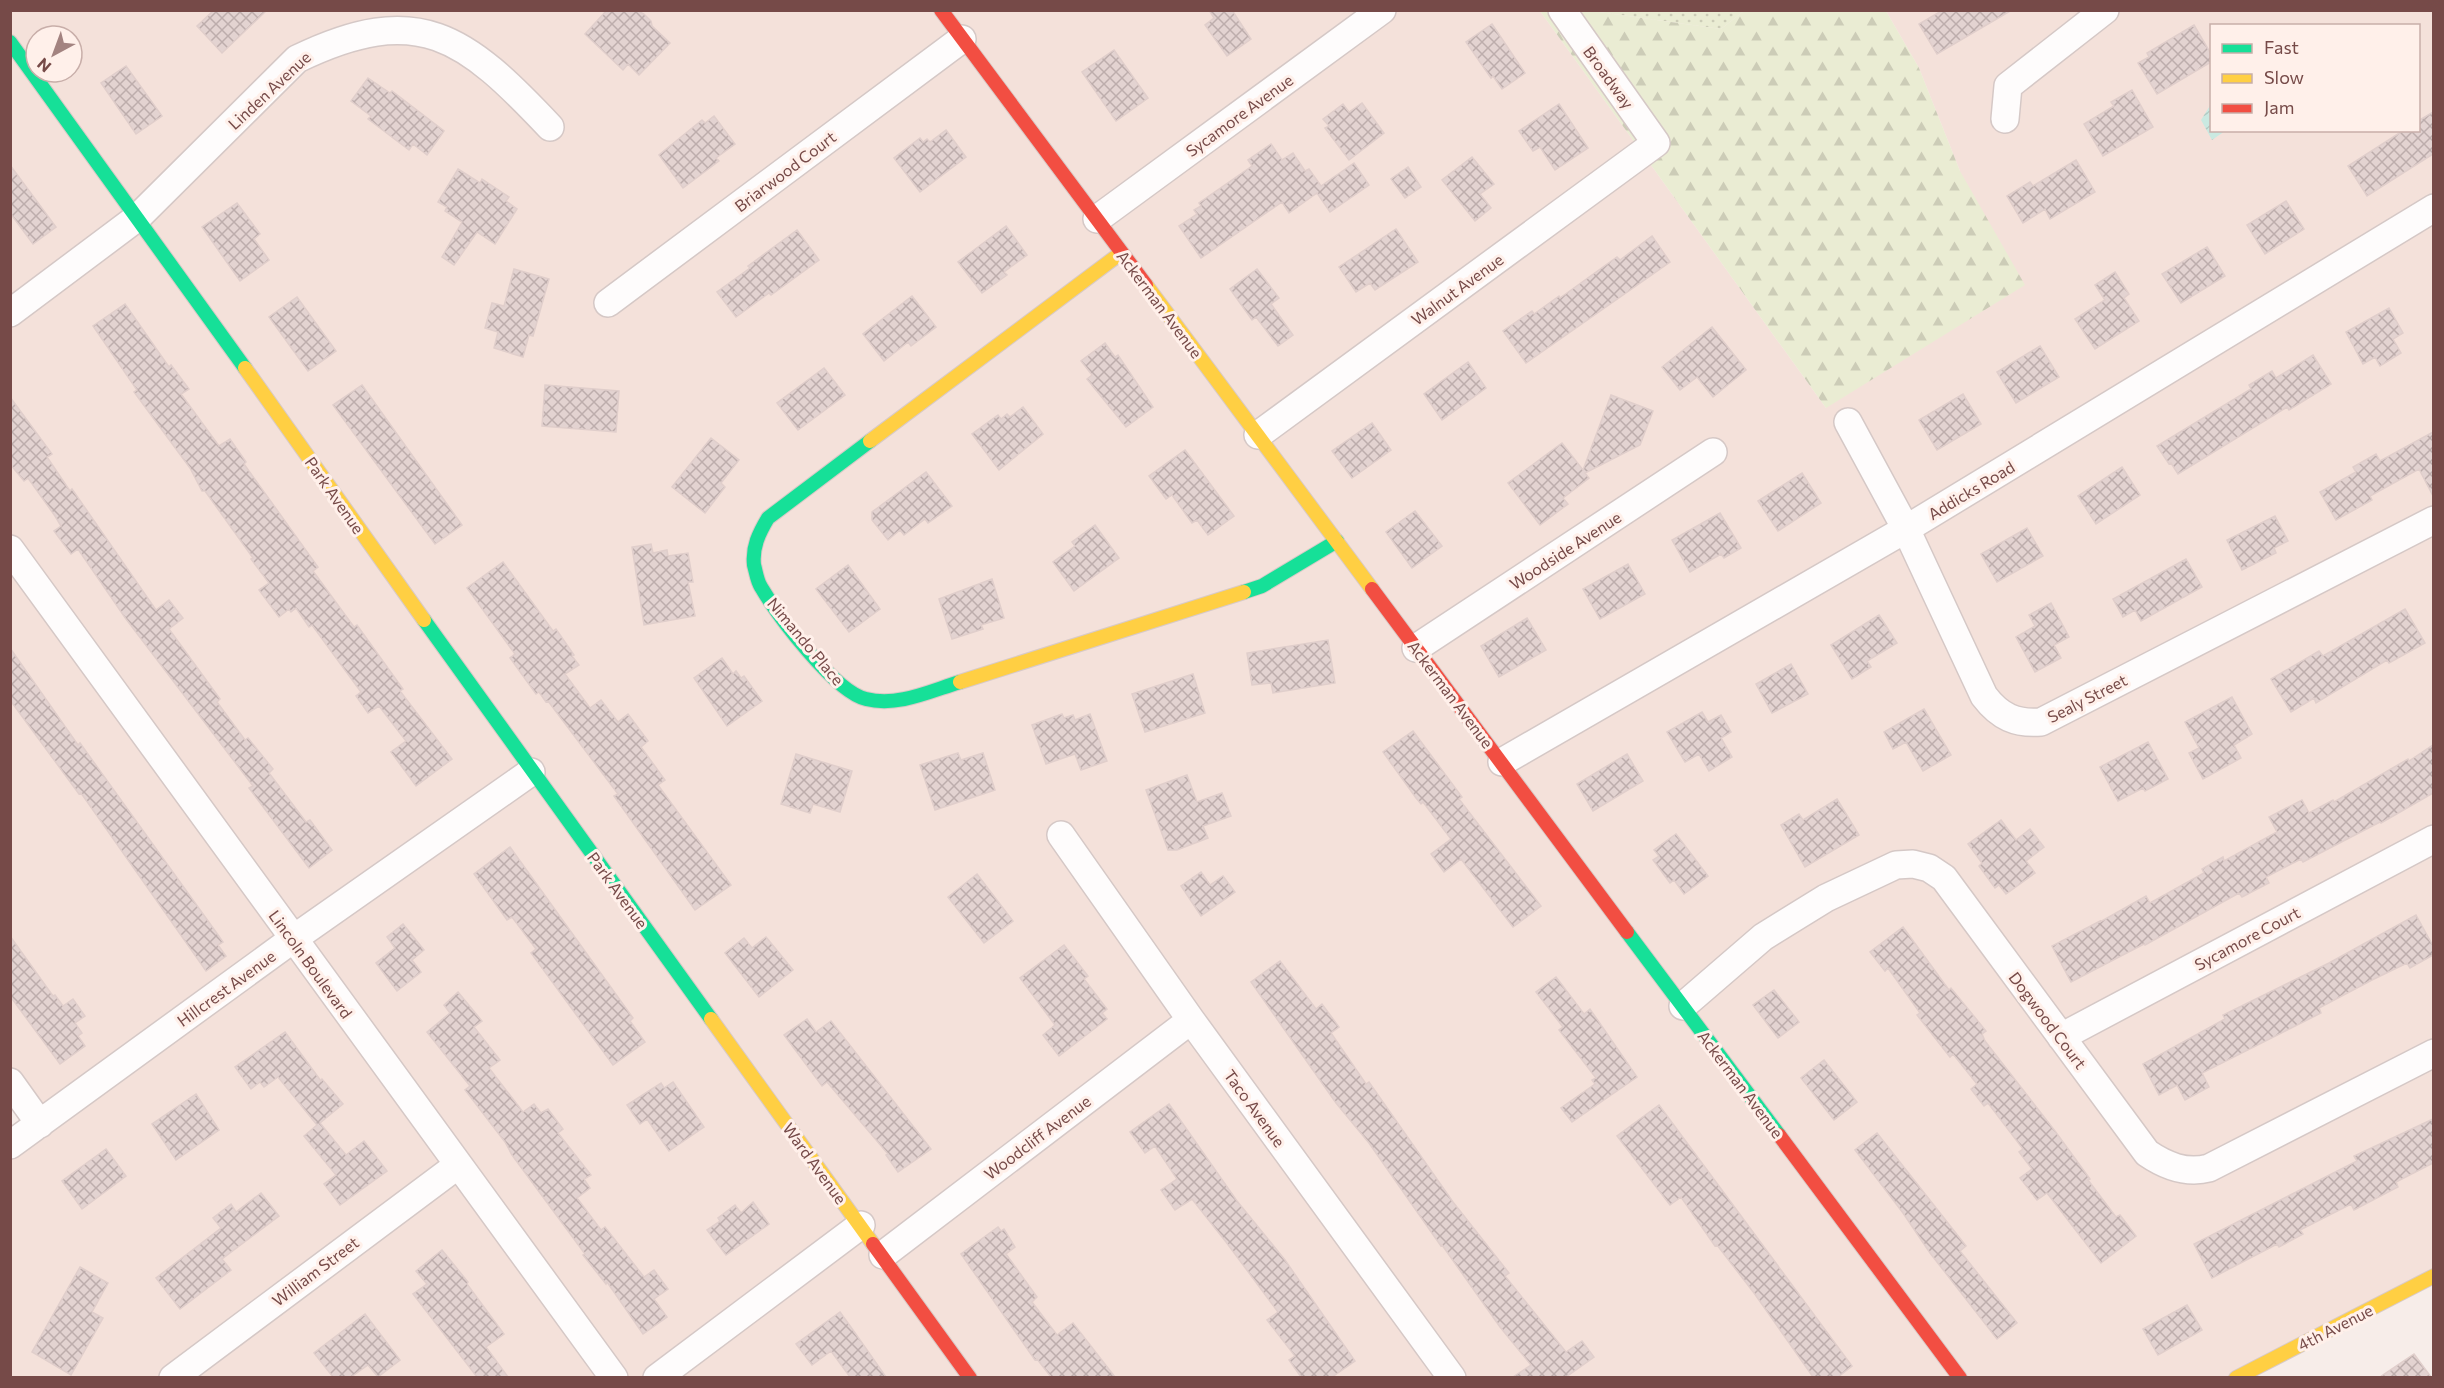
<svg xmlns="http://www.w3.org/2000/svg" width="2444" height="1388" font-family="Commissioner,sans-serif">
<defs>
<pattern id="grass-dots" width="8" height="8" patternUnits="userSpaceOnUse" patternTransform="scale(1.5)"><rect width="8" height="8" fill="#eaecd3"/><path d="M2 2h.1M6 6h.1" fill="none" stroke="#ccccb7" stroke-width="1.8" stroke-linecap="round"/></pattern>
<pattern id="forest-firs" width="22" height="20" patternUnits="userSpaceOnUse" patternTransform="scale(1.5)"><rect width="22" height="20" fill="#eaecd3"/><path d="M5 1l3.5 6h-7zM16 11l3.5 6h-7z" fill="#ccccb7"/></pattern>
<pattern id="water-waves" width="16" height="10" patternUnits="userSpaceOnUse" patternTransform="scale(1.5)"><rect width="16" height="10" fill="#cae9e1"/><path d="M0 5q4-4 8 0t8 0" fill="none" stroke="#b1c9c3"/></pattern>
<pattern id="building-cross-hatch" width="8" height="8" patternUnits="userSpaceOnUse" patternTransform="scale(1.5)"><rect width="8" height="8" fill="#e3d3d1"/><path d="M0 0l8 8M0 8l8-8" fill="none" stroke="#bdadac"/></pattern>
</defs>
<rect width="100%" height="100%" fill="#f7ede9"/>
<!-- residential -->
<path fill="#f4e1da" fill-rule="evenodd" d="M11,11H1540L1826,408L1960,171L1919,68L1886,11H2433V1276L2236,1377H11V1145L40,1123L11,1082ZM2212,26H2418V130H2212ZM36,36H72V72H36Z"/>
<!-- grass -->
<path fill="url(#grass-dots)" d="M1592,11H1744L1721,29Z"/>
<!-- forest -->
<path fill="url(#forest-firs)" d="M1540,11H1592L1721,29L1744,11H1886L1919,68L1960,171L2025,285L1826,408Z"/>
<!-- water -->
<path fill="url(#water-waves)" d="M2211,104L2212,130L2225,131L2212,140L2201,120Z"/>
<!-- building -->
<path fill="url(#building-cross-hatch)" stroke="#e0cecb" stroke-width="1.5" d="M214,10H267L222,53L197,26Z
M607,10H636L644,14L651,21L652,26L670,43L639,75L628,64L623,70L585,34Z
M1209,10H1232L1251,39L1227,56L1205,25L1214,18Z
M1943,10H2012L1937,54L1919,24Z
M1492,24L1525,73L1502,89L1493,76L1491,78L1466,42Z
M2194,25L2211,54V62L2157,94L2138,63L2149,57L2147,53Z
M1114,50L1148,98L1116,121L1082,72Z
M126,66L162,116L136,134L101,83Z
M368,78L390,93L392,91L444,131L427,155L413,144L409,150L368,119L371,116L351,101Z
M2132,90L2153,127L2103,156L2084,124L2114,106L2111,102Z
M1362,103L1384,133L1349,160L1325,128L1329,126L1323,119L1343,104L1349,112Z
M1559,104L1588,148L1555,170L1540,147L1533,151L1519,131Z
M2433,112V154L2367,196L2348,166L2404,130H2418V121Z
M714,116L735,144L716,158L719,161L683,188L659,155L702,120L705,123Z
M946,130L966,157L920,192L894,158L920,138L923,142L927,139L930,142Z
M1271,144L1282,160L1293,153L1305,171L1309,169L1321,186L1354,163L1369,185L1330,212L1317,193L1289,213L1282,202L1201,258L1179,226L1197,214L1194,210L1201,206L1199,203L1252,166L1248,160Z
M1472,157L1494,184L1480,194L1491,208L1475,221L1442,180Z
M2076,160L2095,192L2050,219L2045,209L2023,223L2007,196L2030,182L2033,186Z
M10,165L56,227L33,244L10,213Z
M1408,167L1421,187L1405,198L1391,179Z
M458,169L480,183L482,179L509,197L506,201L517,209L495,244L477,232L454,265L442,257L462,222L445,211L447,207L438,202Z
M2286,201L2304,229L2265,254L2247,225Z
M237,203L260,234L254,239L269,260L240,281L202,227Z
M1006,226L1027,255L1004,272L1007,275L982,293L958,262Z
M1396,229L1418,262L1375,290L1370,283L1356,292L1339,267Z
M797,230L819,260L771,295L769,293L736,317L717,292L750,268L748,266Z
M1652,236L1670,262L1526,363L1503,331L1532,311L1534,314L1559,296L1560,298L1617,257L1620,260Z
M2207,247L2225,276L2181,303L2162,274Z
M514,269L549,279L533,336L529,335L523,357L494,348L498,332L485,328L492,303L504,306Z
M1257,269L1279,298L1271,304L1293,335L1278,346L1256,317L1252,320L1230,289Z
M2115,272L2129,294L2124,298L2139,321L2095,349L2075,319L2105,300L2095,285Z
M912,296L936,327L911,346L908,342L884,361L863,334Z
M297,297L336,351L308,371L269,317Z
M125,304L169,367L171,365L189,389L181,394L219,446L230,439L246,462L244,464L318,567L313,571L354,627L357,625L403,689L400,691L452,759L416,786L391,752L406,741L379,706L368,713L356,696L361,692L312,625L309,627L296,608L291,612L289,609L279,617L259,590L269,583L251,559L253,558L205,491H202L190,468L134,392L137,390L93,326Z
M2389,308L2403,333L2393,339L2401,353L2380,366L2375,357L2363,364L2346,332Z
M1712,327L1746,370L1713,397L1697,377L1680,390L1662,367Z
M1105,343L1115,357L1118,355L1153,407L1126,427L1087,379L1092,375L1081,361Z
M2040,346L2059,377L2016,403L1997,372Z
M2313,355L2331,384L2289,410L2287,407L2178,474L2171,463L2169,464L2157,446L2251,389L2249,385L2272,371L2276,378Z
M1468,362L1486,388L1442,420L1424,394Z
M824,368L845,395L798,430L777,403Z
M362,385L462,525L435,544L333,405Z
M545,385L619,391L616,432L542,426Z
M1963,394L1981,424L1937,450L1919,420Z
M1611,395L1653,411L1640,445L1585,473L1589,478L1563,498L1568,504L1540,525L1508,483L1562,443L1583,470Z
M10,397L52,454L47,457L70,491L72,489L156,610L169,600L183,618L169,629L220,699L217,702L245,740L248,738L273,769L269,773L306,822L310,820L332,850L309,868L249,788L253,786L126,619L78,549L71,554L54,531L61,526L55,516L28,478L24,481L10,464Z
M1023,407L1043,434L999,470L972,434L998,415L1001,419L1007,414L1010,417Z
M1372,423L1391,450L1352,478L1332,451Z
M2433,432V496L2419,469L2370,496L2372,500L2336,520L2320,492L2356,472L2353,467L2376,454L2380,461Z
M711,438L739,460L721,483L725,487L705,513L672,487Z
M1185,450L1234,516L1208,535L1197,520L1192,523L1172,495L1166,499L1149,476Z
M2122,467L2140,495L2096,524L2078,496Z
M926,472L952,506L928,523L925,519L904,535L900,530L888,540L872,520V512Z
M1802,473L1821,503L1778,531L1758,501Z
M1415,511L1442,546L1412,568L1386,532Z
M1720,513L1741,548L1724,558L1721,554L1690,572L1672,540Z
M2275,516L2288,541L2274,548L2276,553L2242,570L2227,540Z
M1095,525L1119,558L1074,591L1053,562L1075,546L1072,542Z
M2027,528L2043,556L1997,582L1981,554Z
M651,544L653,553L667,550L668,556L688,553L693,582H688L695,616L644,625L632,547Z
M2186,559L2202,587L2141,621L2135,610L2123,617L2113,599Z
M503,562L553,631L556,629L574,655L572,656L579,665L565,674L590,708L601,700L618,722L628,714L648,741L641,747L665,780L658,785L731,885L695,910L614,796L618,794L548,701L546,702L539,692L536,694L510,658L515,654L467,588Z
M1628,564L1645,594L1600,619L1583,589Z
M848,565L880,609L849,632L816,589Z
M992,579L1004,618L981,625L983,629L952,639L939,599Z
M2051,603L2069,637L2054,645L2061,658L2035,672L2016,637L2035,626L2029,615Z
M2405,609L2425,643L2389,663L2387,660L2316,703L2314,698L2291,712L2271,679L2319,651L2323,656Z
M1879,615L1897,643L1867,661L1871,667L1852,679L1831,645Z
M1527,618L1546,650L1499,677L1481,646Z
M1328,640L1335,683L1273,693L1271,683L1252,685L1247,653Z
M10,648L78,745L80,743L216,932L223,942L218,945L226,956L206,971L81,793L79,794L10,700Z
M722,658L733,674L736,671L741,678L744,676L762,701L727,726L694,678Z
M1791,664L1808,694L1772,713L1756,684Z
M1193,674L1205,713L1145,732L1132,694Z
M2232,697L2252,734L2234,745L2241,758L2203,779L2189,753L2199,748L2185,722Z
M1924,709L1951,755L1923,771L1906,742L1893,749L1884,732Z
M1702,712L1708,722L1721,715L1731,732L1721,738L1732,757L1709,771L1699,754L1685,762L1667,732Z
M1062,714L1064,718L1073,715L1075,720L1090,714L1107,761L1081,770L1075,754L1046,764L1032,725Z
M1413,731L1462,797L1459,799L1541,906L1513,927L1461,859L1444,872L1431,854L1451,839L1423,802L1421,804L1416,798L1383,752Z
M2148,742L2168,779L2145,791L2143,788L2118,801L2100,767Z
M2433,745V793L2381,823L2380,822L2303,862L2301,859L2266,877L2269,883L2242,897L2239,893L2145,945L2144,944L2071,982L2052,946L2100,921V922L2146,896L2150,903L2204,873L2202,869L2223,857L2224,861L2277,832L2269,817L2302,800L2309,813L2333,800L2334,802L2408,759L2409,761Z
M958,753L961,760L983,753L995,790L935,810L920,765Z
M796,754L852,771L840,812L813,804L810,813L781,804Z
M1627,754L1643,781L1593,811L1577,784Z
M1187,775L1197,802L1222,793L1231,816L1203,826L1208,838L1177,850H1168L1146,790Z
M1837,799L1859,835L1805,867L1781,825L1799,814L1803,820Z
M2001,820L2016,840L2030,829L2044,847L2026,861L2035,873L2006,894L1999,885L1995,888L1979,866L1982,863L1968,844Z
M1676,834L1708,876L1684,894L1674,880L1670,883L1653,860L1659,856L1654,850Z
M510,847L633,1018L630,1021L645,1042L613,1065L531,953L536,949L512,917L507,920L474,874Z
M1201,872L1210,885L1223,876L1235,892L1201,916L1181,886Z
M977,874L1013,921L984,943L948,897Z
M2416,915L2433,946V955L2410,968L2407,963L2372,980L2319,1008L2321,1013L2202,1073L2209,1087L2185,1100L2177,1085L2159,1095L2143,1064L2225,1019L2223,1015L2329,963Z
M403,924L424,950L412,960L421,972L397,991L376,963L395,948L387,937Z
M1903,927L1949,990L1951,988L1986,1031L1982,1034L1985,1041L2055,1131L2090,1179L2088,1180L2116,1217L2120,1215L2136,1236L2101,1263L2047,1193L2037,1200L2020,1178L2032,1169L2019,1152L2023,1149L1988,1103L1984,1106L1971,1089L1977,1084L1953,1054L1950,1057L1917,1015L1920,1013L1888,968L1885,971L1870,952Z
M10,936L53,996L55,995L63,1006L73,999L85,1016L75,1023L82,1033L78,1036L85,1046L60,1064L10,996Z
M766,937L793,970L759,997L725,953L744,938L752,948Z
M1064,945L1088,976L1084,979L1107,1009L1102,1013L1107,1019L1059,1056L1043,1035L1055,1025L1020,978Z
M1280,961L1316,1009L1322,1004L1339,1027L1331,1033L1366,1084L1369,1082L1453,1202L1509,1273L1505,1276L1566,1352L1582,1341L1594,1357L1566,1377H1513L1531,1365L1500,1327L1442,1245L1441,1246L1369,1143L1336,1103L1251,982Z
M1556,977L1584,1014L1590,1009L1637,1077L1572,1122L1561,1108L1595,1084L1592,1080L1596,1078L1559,1030L1563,1027L1536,992Z
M1774,990L1799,1022L1778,1038L1753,1005Z
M458,992L482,1021L474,1027L500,1060L489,1068L523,1112L534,1104L541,1113L548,1109L563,1129L558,1133L591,1175L584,1179L590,1188L577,1198L601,1230L605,1227L644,1277L654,1270L668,1289L654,1299L667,1317L643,1334L607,1282L606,1284L583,1255L585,1254L512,1155L505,1142L465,1090L470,1086L427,1032L450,1013L444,1005Z
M807,1019L816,1032L831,1021L931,1149L898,1172L886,1155L888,1154L827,1082L822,1086L784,1035Z
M285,1032L321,1081L322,1079L343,1104L320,1123L346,1155L364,1141L387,1171L340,1205L324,1184L336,1175L304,1136L317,1125L278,1077L264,1087L260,1082L251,1089L235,1067Z
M1824,1060L1857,1102L1834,1120L1801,1078Z
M673,1082L704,1127L669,1151L647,1119L640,1124L627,1105L661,1083L664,1088Z
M196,1094L219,1130L176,1160L152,1124Z
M1169,1104L1237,1201L1285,1260L1355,1361L1332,1377H1301L1289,1360L1295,1356L1267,1320L1278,1312L1226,1242L1192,1199L1175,1210L1161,1190L1177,1179L1155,1146L1145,1153L1130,1132Z
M1659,1105L1852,1366L1838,1377H1813L1754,1293L1717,1245L1715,1246L1681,1197L1670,1205L1617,1136Z
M2433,1119V1163L2396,1182L2398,1187L2354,1210L2351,1204L2300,1230L2303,1234L2279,1247L2277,1244L2212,1278L2194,1244L2357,1161L2354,1156Z
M1877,1133L1966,1246L1960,1251L2017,1323L1997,1339L1930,1253L1903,1213L1855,1150Z
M106,1149L126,1176L82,1209L62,1181Z
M261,1193L279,1216L222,1259L231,1270L180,1309L156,1278L221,1228L213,1218L231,1204L236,1212Z
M753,1202L769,1224L726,1255L707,1230L720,1221L718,1218L735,1205L741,1213Z
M998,1227L1001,1231L1004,1229L1015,1247L1006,1254L1037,1297L1032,1302L1057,1335L1073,1323L1115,1377H1051L1037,1359L1035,1360L961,1254Z
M442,1250L468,1282L467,1284L504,1334L486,1347L508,1377H477L413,1294L427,1284L416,1271Z
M80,1267L108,1283L92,1312L103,1318L71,1375L32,1352Z
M2187,1305L2202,1330L2158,1355L2143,1329Z
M840,1312L853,1330L886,1377H850L831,1351L812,1365L796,1344Z
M365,1314L400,1360L378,1377L368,1365L351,1377H333L314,1353Z
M2414,1354L2431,1377H2380Z"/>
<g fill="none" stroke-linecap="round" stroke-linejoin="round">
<!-- street casing -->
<g stroke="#d5c8c6" stroke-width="30">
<path id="street" d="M2005,119L2008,86L2105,10
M1097,219L1382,10
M608,303L962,39
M10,313L138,217L297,59C419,0 465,37 550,127
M1848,422L1906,529L1984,696C2000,717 2016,724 2041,722L2434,520
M1258,435L1656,143L1562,10
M10,549L614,1378
M1416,648L1713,452
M1502,762L1906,529L2434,208
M1061,835L1191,1020L1452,1378
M1683,1006L1763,937L1826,898L1896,865L1913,864L1929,868L1944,878L2147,1153C2166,1166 2186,1174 2209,1168L2434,1053
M2061,1037L2434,839
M10,1082L40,1124
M10,1145L293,939L531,772
M883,1255L1191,1020
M173,1378L458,1165
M657,1378L861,1225"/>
</g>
<!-- fast casing -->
<g stroke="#d8cac7" stroke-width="16">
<path id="fast" d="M10,42L245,368
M870,441L768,518C759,533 752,547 754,565C756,572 757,581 761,587C778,616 835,692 866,699C898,707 930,691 960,682
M1244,592L1262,586L1337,541
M424,620L711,1019
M1627,932L1779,1135"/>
</g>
<!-- slow casing -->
<g stroke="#d8cac7" stroke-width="16">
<path id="slow" d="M1146,285L1372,589
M245,368L424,620
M870,441L1121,253
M960,682L1244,592
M711,1019L873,1244
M2236,1378L2434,1276"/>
</g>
<!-- jam casing -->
<g stroke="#d8cac7" stroke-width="16">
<path id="jam" d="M941,10L1146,285
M1372,589L1627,932
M1779,1135L1960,1378
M873,1244L970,1378"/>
</g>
<!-- street -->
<use href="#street" stroke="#fefcfc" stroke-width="27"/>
<!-- fast -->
<use href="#fast" stroke="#16e098" stroke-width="14"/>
<!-- slow -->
<use href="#slow" stroke="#ffcf43" stroke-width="14"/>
<!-- jam -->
<use href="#jam" stroke="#f24e42" stroke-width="14"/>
</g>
<g text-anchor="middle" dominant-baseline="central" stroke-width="6" stroke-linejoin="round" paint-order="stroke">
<!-- street labels -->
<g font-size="16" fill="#764a48" stroke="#fff0ea">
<text transform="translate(1609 77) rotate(54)">Broadway</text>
<text transform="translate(269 90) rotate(-43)">Linden Avenue</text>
<text transform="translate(1239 115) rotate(-36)">Sycamore Avenue</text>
<text transform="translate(785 171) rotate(-37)">Briarwood Court</text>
<text transform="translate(1457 289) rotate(-36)">Walnut Avenue</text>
<text transform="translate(1160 304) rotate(53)">Ackerman Avenue</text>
<text transform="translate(1971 490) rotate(-31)">Addicks Road</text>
<text transform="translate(335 495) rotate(55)">Park Avenue</text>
<text transform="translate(1565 550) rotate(-33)">Woodside Avenue</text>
<text transform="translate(806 641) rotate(50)">Nimando Place</text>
<text transform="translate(1451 694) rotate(53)">Ackerman Avenue</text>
<text transform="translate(2087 698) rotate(-27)">Sealy Street</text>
<text transform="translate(618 890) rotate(54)">Park Avenue</text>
<text transform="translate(2247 938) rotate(-28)">Sycamore Court</text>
<text transform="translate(311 964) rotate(54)">Lincoln Boulevard</text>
<text transform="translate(226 988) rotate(-36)">Hillcrest Avenue</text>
<text transform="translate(2048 1020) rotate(53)">Dogwood Court</text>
<text transform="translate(1741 1084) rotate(53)">Ackerman Avenue</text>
<text transform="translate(1255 1108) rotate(54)">Taco Avenue</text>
<text transform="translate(1037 1137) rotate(-37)">Woodcliff Avenue</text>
<text transform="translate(815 1163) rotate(54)">Ward Avenue</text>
<text transform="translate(315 1271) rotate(-37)">William Street</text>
<text transform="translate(2335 1327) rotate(-27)">4th Avenue</text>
</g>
</g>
<!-- border -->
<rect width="2444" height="1388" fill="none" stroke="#764a48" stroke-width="24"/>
<!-- legend -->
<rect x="2210" y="24" width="210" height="108" fill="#fff0ea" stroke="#c8aea9" stroke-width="1.5"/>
<rect x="2222" y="44" width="30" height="9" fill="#16e098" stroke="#c8aea9" stroke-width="1.5"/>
<text x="2264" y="54" font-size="18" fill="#764a48">Fast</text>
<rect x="2222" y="74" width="30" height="9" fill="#ffcf43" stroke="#c8aea9" stroke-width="1.5"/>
<text x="2264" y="84" font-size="18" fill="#764a48">Slow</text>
<rect x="2222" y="104" width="30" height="9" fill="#f24e42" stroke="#c8aea9" stroke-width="1.5"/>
<text x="2264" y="114" font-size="18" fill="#764a48">Jam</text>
<!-- north arrow -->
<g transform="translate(54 54) rotate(221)"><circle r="28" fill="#fff0ea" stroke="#c8aea9" stroke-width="1.5"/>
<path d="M0-4.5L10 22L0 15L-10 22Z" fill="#a38380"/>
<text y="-9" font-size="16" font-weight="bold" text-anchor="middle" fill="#764a48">N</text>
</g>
</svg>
